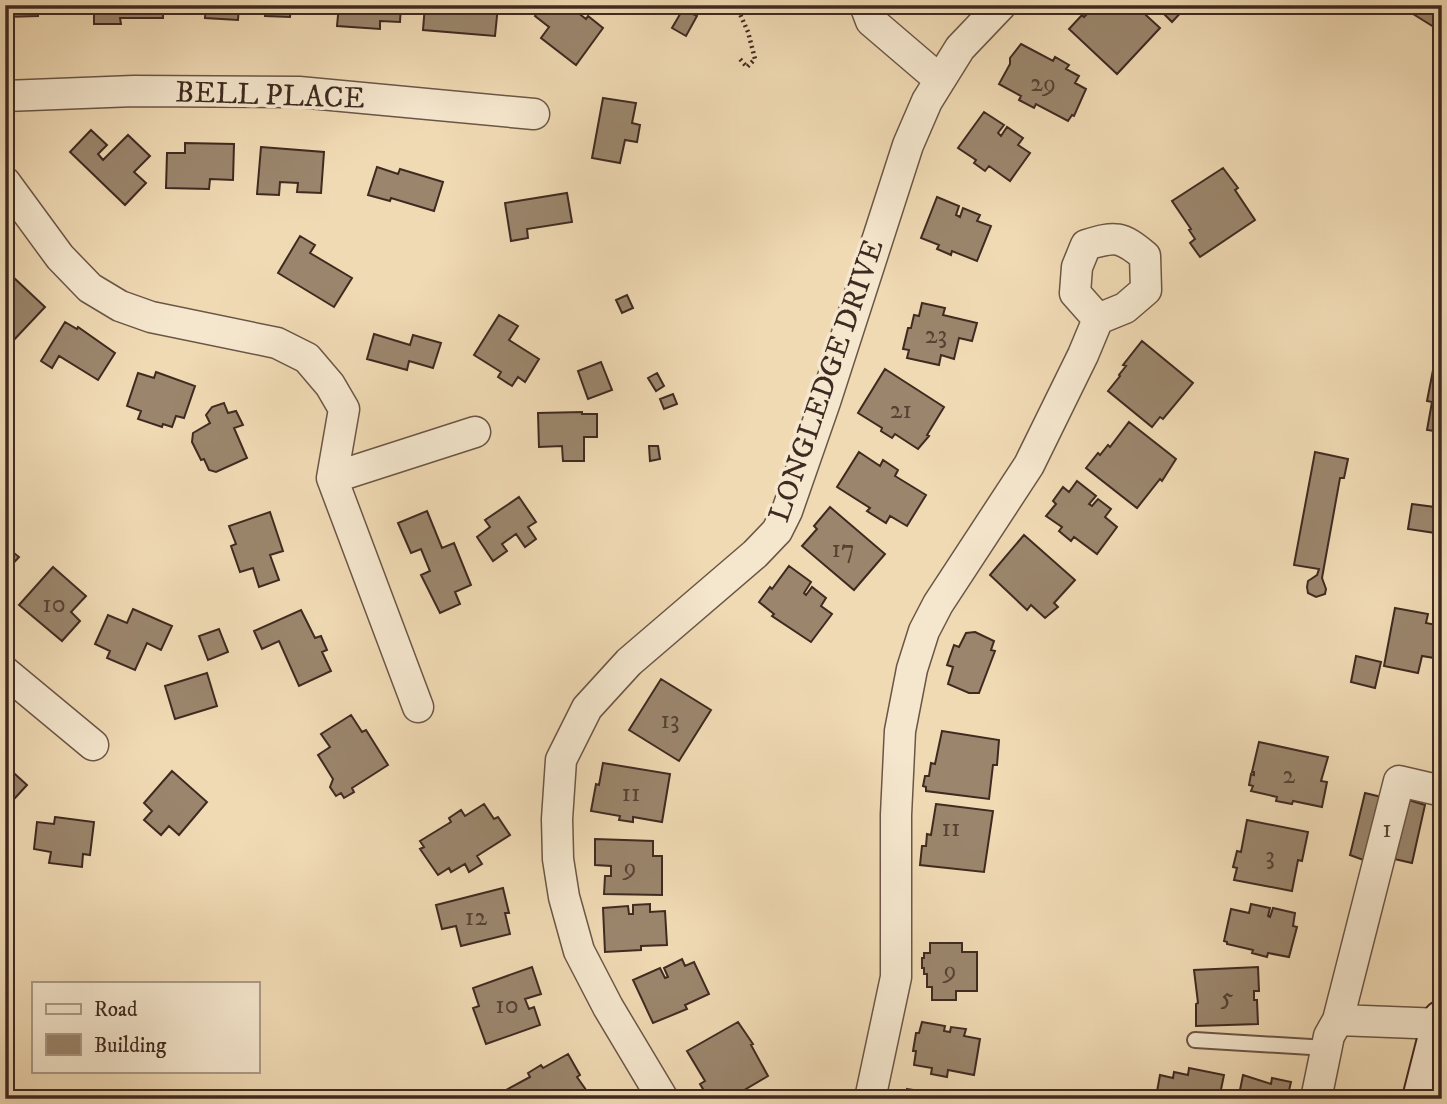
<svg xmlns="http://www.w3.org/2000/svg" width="1447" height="1104" font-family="'IM FELL DW Pica',serif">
<rect width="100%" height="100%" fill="#f0dab4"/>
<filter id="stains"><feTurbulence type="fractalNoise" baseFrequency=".00286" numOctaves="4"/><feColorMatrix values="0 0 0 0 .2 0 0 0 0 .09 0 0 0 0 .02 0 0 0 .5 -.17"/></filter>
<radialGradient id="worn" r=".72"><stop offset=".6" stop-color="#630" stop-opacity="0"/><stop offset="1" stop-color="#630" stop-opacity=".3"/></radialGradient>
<!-- building -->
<path fill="#9b866d" stroke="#3f2a21" stroke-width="2" d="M5,5H38V16L5,17Z
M94,5H180V13H163V18H120L121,24H94Z
M206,5H239L238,20L205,18Z
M266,5H291L290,17L265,16Z
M339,5H401L400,22L380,21V29L337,26Z
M425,5L498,6L495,36L423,30Z
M543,5H568L586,19L588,16L603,28L576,65L541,38L549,27L535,16Z
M1099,5H1135L1160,28L1117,74L1069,29L1082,15L1084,17L1091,10L1093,12Z
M1155,5H1192L1189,9L1186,7L1172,22Z
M1418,5H1442V32L1413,14Z
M683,9L697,16L686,36L672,28Z
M1021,44L1053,61L1055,57L1069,65L1066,69L1079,76L1075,83L1086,89L1074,116L1072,115L1068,121L1036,104L1034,108L1019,100L1021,96L999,84L1010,64V58Z
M603,98L636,103L632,123L640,125L637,142L625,140L620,163L592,158Z
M984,112L1004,125L998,133L1001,136L1007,127L1023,138L1018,145L1030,153L1010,181L989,166L985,171L974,163L976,160L958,148Z
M91,130L107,145L98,154L103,160L128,135L150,156L134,172L146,183L125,205L70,152Z
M185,143L234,144L233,180L210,179L209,189L166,188L167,153H185Z
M261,147L324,152L321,193L297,192L298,183L280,182L279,195L257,194Z
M377,167L398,174L400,169L443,182L434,211L391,198L390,201L368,195Z
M1223,168L1238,188L1235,190L1255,220L1200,257L1190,243L1195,239L1189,230L1191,229L1172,201Z
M567,193L572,222L527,229L528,238L511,241L505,203Z
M937,197L959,206L956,215L960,217L963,208L980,215L977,221L991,226L977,261L952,251L951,255L937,249L939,245L921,238Z
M300,236L315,245L310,253L352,278L334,307L278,273Z
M12,276L45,307L11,343L5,337V281Z
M627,295L633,308L622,313L616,300Z
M922,303L945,308L943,315L977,323L972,341L959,338L954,359L941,355L939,365L907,358L909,350L903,349L908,328H911L914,315L919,316Z
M499,315L518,326L509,340L539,359L525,382L518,377L512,386L498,377L501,372L474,355Z
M65,322L77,329L78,327L115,353L98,380L59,356L52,368L41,361Z
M374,334L410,345L413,335L441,343L433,368L409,361L407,370L367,359Z
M1142,341L1193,383L1163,419L1160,417L1152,427L1108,391L1120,376L1119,375L1126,366L1123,365Z
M601,362L612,390L588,399L578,371Z
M885,369L944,407L927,435L929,436L918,449L895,434L892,438L881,431L882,428L858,413Z
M1433,370L1442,371V432L1427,430L1432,402L1427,401Z
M156,372L195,386L184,418L176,416L172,427L163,424L162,427L138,419L141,411L127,406L138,373L154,378Z
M657,373L664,386L656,391L648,378Z
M673,394L677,404L664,409L660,399Z
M224,403L228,413L236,411L243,425L234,428L247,458L216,472L209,470L204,459L201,460L192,442L193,433L210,423L206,415L212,407Z
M582,412V414H597V437H584V461H563L562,446L539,447L538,413Z
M1129,422L1176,459L1162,481L1160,479L1137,508L1086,468L1098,453L1100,455L1108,445L1110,447Z
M649,446H658L660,459L650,461Z
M859,452L880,466L883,460L898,470L895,476L926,495L907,526L890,516L886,523L867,511L870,508L837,487Z
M1315,452L1348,459L1344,478H1340L1322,578L1326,589L1325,594L1316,597L1308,593L1307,587L1308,581L1317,575L1319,569L1294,565Z
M1077,481L1096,496L1089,504L1092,506L1098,499L1111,509L1105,517L1117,527L1097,554L1074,537L1071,541L1059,531L1062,527L1046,516L1056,504L1053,501L1063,487L1069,492Z
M519,497L536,522L528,527L536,539L525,547L516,534L502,544L507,551L493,561L477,537L490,527L485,520Z
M1412,504L1442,508V534L1408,529Z
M830,507L885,554L854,590L802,546L817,529L814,526Z
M427,511L442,548L454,543L471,585L455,592L460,604L440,613L421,575L430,571L421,549L411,553L398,523Z
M270,512L283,551L270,555L279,580L259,587L253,568L240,572L231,546L236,544L229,526Z
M1024,535L1075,580L1054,603L1058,607L1045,618L1031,605L1027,610L990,575Z
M5,538L13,545L9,549L19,557L5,572Z
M789,566L811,582L804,593L806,595L812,587L826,598L821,606L832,614L811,642L772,616L774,614L759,602L770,587L772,589Z
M53,567L86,596L71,612L80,621L62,641L19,605Z
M1395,608L1428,614L1426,623L1442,626L1440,659L1422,656L1418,673L1384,666Z
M133,609L172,626L161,650L147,643L135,670L107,658L110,651L95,644L108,615L127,623Z
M301,610L315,638L321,636L327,650L322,652L331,671L299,686L279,641L262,649L254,631Z
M219,629L228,652L208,660L199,636Z
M975,632L994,641L991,650L995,651L979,693H969L948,684L953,667L947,665L954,645L959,647L966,633Z
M1356,656L1381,662L1375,688L1351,682Z
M207,673L217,706L175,719L165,686Z
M661,679L711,710L679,761L629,730Z
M351,715L362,732L366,730L388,765L352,788L354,792L344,798L341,793L336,796L330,787L333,779L318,755L330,747L321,734Z
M942,731L999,740L997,765H993L989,799L926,791V787L923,786L925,776H929L931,763L935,764Z
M1259,742L1328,757L1321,781L1327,782L1322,807L1293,801L1292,804L1276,801L1277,797L1251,791L1253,786L1249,785L1251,774L1254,775V772H1252Z
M603,763L670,774L662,822L633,817V822L619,820L620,816L591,811L596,784L599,785Z
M5,765L27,785L5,809Z
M172,771L207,802L179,835L169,826L161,835L144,820L152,811L144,803Z
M1365,793L1398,801L1399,797L1425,805L1412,863L1377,855L1366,861L1350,855Z
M484,804L494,819L498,817L510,835L477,856L482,864L469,872L465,864L451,872L449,868L438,875L420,849L424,847L420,841L451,822L449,818L461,810L465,816Z
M936,804L993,811L984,872L920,865L922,846H926L927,834L931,835Z
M55,817L94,822L90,855L83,854L82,867L49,863L51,852L34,849L37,822L54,824Z
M1247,820L1308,832L1302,861L1298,860L1292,891L1234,880L1237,868L1233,867L1237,851L1241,852Z
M595,839L653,841V856H662V895L604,894L605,876H611V866L595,865Z
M503,888L509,913H505L510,934L461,946L456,926L442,929L436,905Z
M650,904V912L665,911L667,945L641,946V950L605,952L603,908L628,906L629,914H633V905Z
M1251,904L1270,908L1268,916L1270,917L1273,908L1295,913L1293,926L1297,927L1289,957L1268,953L1267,957L1252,953L1253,950L1227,944V942L1224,941L1231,909L1249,913Z
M930,943H962V952H977V991H956V1000H932V987H927V974H924V968H922V958H924V953H930Z
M682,959L685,966L694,962L709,994L685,1005L687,1009L653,1023L633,980L660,968L665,978L668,977L664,968Z
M532,967L541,994L525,999L529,1009L534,1007L540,1025L486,1044L473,1008L479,1006L473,988Z
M1258,967L1259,991H1254V1000H1257L1258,1024L1196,1026V1004L1198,1003L1194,970Z
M738,1022L753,1044L751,1045L768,1076L729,1099H709L700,1084L705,1081L687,1051Z
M922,1022L945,1026L944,1031L950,1032L951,1027L966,1029L964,1036L980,1039L974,1075L948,1070L947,1077L931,1074L932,1068L914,1065L916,1051H913L916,1033H919Z
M568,1054L580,1075L577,1077L591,1097L508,1099L506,1090L530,1077L528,1073L541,1065L543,1068Z
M1189,1068L1224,1075L1219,1099L1156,1097L1160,1075L1173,1078L1174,1072L1188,1075Z
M1243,1075L1271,1084L1272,1078L1291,1082L1287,1099H1235L1236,1094L1239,1095Z
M907,1089L971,1099H905Z"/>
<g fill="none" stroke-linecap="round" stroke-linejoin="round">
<!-- lane casing -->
<g stroke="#6b5646" stroke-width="18">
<path id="lane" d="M1195,1040L1327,1048"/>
</g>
<!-- street casing -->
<g stroke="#6b5646" stroke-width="33">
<path id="street" d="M865,5L871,21L940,80
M5,96L134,91L299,92L534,114
M5,182L60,257L90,288L120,306L151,317L277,343L307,358L330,385L344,409L332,478L418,707
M332,478L475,432
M5,672L93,745
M1338,1020L1442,1024
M663,1099L608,1007L579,951L564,897L558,859L557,819L561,760L587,708L629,662L755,554L777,531L787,511L826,399L908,145L927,101L960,48L1001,5
M870,1099L896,977V815L900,731L912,669L924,631L938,604L1029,465L1083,355L1098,319L1125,308L1146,290L1145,256C1121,236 1116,236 1086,245L1077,267L1075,293L1098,319
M1316,1099L1329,1036L1338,1020L1399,781L1442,791"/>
</g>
<!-- secondary casing -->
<g stroke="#3f2a21" stroke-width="42">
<path id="secondary" d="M1422,1099L1442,1020"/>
</g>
<!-- path -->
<path stroke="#3f2a21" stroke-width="4.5" stroke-dasharray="2 3.5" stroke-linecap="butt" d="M736,5L748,32L755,59L747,67L739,58"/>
<!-- lane -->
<use href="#lane" stroke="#f5e7ce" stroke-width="14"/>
<!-- street -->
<use href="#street" stroke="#f5e7ce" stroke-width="30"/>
<!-- secondary -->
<use href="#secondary" stroke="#f5e7ce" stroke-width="38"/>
</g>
<g text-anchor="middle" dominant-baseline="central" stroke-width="7" stroke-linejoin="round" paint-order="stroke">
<!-- number labels -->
<g font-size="26" fill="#564134">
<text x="1043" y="83">29</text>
<text x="936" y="335">23</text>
<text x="901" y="410">21</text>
<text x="843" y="549">17</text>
<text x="54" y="604">10</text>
<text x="670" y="720">13</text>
<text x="1289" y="775">2</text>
<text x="631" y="793">11</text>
<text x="951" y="828">11</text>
<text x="1387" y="829">1</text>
<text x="1270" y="856">3</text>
<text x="630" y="867">9</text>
<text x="476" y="917">12</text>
<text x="950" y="970">9</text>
<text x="1227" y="997">5</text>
<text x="507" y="1005">10</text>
</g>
<!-- street labels -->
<g font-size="30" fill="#3f2a21" stroke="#f5e7ce">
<text transform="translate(270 96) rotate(2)">BELL PLACE</text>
<text transform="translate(827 381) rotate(-71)">LONGLEDGE DRIVE</text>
</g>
</g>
<!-- margin -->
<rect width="1447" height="1104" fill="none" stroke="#f0dab4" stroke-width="28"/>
<rect x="7" y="7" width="1433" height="1090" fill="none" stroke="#3f2a21" stroke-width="3.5"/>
<rect x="14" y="14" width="1419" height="1076" fill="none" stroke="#3f2a21" stroke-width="2"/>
<!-- legend -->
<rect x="32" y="982" width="228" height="91" fill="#f5e7ce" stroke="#ac9b89" stroke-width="2"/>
<rect x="46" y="1004" width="35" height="10" fill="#f5e7ce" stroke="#ac9b89" stroke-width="2"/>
<text x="94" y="1016" font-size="21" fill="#3f2a21">Road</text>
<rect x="46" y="1034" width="35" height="21" fill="#9b866d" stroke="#ac9b89" stroke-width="2"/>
<text x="94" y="1052" font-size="21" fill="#3f2a21">Building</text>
<rect width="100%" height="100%" filter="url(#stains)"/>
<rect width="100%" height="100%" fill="url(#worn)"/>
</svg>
